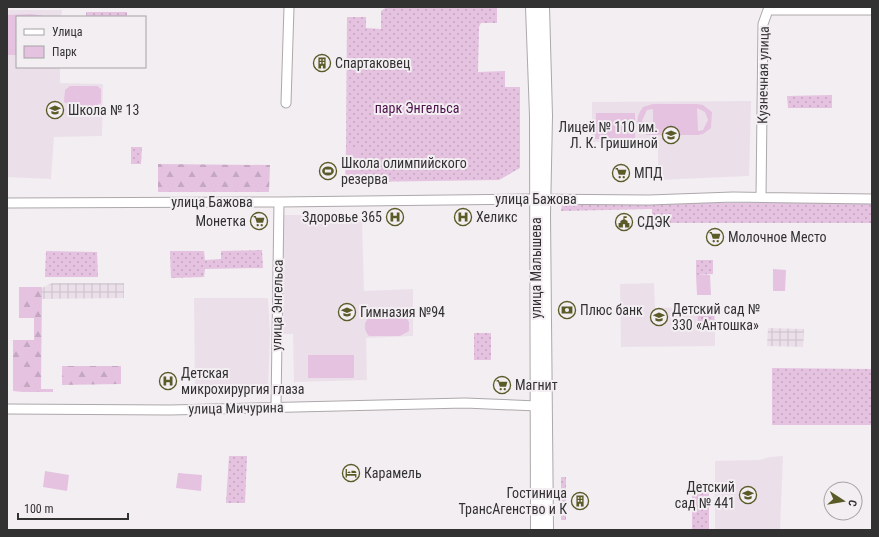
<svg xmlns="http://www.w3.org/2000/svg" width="879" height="537" font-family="'Roboto Condensed',sans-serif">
<defs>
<pattern id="industrial-grid" width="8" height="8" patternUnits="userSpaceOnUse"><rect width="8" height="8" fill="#ebe0ea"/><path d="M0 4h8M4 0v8" fill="none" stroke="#cac1c9"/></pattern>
<pattern id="green-dots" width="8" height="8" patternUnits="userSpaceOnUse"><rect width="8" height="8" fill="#e4c2e0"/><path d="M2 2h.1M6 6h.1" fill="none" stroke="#c4a7c1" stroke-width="1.8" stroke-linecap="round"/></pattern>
<pattern id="forest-firs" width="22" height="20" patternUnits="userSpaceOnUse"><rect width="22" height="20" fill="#e4c2e0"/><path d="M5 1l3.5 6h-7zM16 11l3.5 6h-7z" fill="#c4a7c1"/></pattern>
</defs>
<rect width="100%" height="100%" fill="#f3eef2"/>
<!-- built -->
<path fill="#ebe0ea" d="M7,10H62L61,17H17V67H60V83L103,84L102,136L54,137L51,179L7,177Z
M751,101L749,176L658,180V142H592V102Z
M281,215H309L310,219H362L364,291L413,289V336L366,338L367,380L294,382L293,334H281Z
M654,283L655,308L697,307L698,326H715V346L621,347L620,284Z
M194,298H268L270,333L268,391L195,388Z
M783,456L780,530H715V461L759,460L770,457Z"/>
<!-- industrial -->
<path fill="url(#industrial-grid)" d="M52,283H124V298L42,299V288Z
M768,328L804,329L803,347L767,346Z"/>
<!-- green -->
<path fill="url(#green-dots)" d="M387,7H497V23H481L479,27L478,72L505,71V87H520V168L499,180L359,182V148H346L347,17H366V28L381,29V11Z
M86,12H127V17H86Z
M832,95V108H788L787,96Z
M131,147H142L141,164H131Z
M872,202V223H652V209L561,211L562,204Z
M262,250L263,268L205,269L204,277L171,278L170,251H204L205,260L221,259V251Z
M46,251L97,252L98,277H45Z
M696,260H713V274L696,275Z
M714,306L715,326H698L697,307Z
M474,333H491V360H474Z
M772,368L872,369V425H772Z
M229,456H247L245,503H226Z
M561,477H566V520H561Z
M692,482H709V530H692Z"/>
<!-- forest -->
<path fill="url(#forest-firs)" d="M158,164L270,165L269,192H158Z
M19,287H42L41,389H53V392H23V368H13V340H34V318H19Z
M62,366H121V384L62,385Z"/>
<!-- pitch -->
<path fill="#e4c2e0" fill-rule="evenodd" d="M32,14L50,17H17V55H7V15Z
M70,86H97L101,89V103C92,109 73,107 64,102L65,90Z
M697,104L703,105L712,112L711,128L703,134L698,135H647C635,129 635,117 643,107L653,104ZM697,108L705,112L708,120L703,130L698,131ZM653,109V132L647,130L642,121L647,110Z
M596,113H635V140L595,139Z
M346,148H359V182H345Z
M773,269L786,270L785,291H773Z
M696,275H710L711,295H697Z
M373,315L405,316L409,322V331L400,336H369C362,329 364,319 373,315Z
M308,355H354V378H308Z
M13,368H23V392L13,391Z
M45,471L69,475L67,491L43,487Z
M178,473L202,475L201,491L176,488Z"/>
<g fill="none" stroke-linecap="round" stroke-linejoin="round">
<!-- minor casing -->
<g stroke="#aca8ab" stroke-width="11">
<path id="minor" d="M286,103L289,7
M761,197L763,24L768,10H872
M7,203L279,202L526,199L649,200L733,197L872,199
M276,407L279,202
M7,409L170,410L465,403L537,406"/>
</g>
<!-- major casing -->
<g stroke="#aca8ab" stroke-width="14">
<path id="major" d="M532,7L536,116L537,530
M543,7L546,116L544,215L547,530"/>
</g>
<!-- minor -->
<use href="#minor" stroke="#fff" stroke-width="9"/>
<!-- major -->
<use href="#major" stroke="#fff" stroke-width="12"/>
</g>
<!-- icons -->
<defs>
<g id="building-ring" transform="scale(0.9)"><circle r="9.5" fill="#f3eef2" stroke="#5b5b28" stroke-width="1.5"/><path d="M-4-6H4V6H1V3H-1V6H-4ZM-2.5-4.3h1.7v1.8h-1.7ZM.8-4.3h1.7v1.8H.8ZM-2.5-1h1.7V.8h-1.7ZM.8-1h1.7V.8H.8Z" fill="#5b5b28"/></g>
<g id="school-ring" transform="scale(0.9)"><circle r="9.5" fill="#f3eef2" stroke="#5b5b28" stroke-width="1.5"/><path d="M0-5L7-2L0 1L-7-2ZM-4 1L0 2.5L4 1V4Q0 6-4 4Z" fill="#5b5b28"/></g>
<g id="stadium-ring" transform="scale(0.9)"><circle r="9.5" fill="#f3eef2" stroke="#5b5b28" stroke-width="1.5"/><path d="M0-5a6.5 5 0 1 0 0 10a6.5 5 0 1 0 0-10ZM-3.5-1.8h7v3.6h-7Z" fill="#5b5b28"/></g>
<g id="supermarket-ring" transform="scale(0.9)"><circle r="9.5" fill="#f3eef2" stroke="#5b5b28" stroke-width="1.5"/><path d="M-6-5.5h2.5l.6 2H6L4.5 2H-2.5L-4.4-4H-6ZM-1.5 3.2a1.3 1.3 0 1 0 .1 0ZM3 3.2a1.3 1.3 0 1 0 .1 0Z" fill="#5b5b28"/></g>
<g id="hospital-ring" transform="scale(0.9)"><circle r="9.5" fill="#f3eef2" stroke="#5b5b28" stroke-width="1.5"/><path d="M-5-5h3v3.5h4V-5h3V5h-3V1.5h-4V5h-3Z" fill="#5b5b28"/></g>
<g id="civic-ring" transform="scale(0.9)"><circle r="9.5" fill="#f3eef2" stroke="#5b5b28" stroke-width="1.5"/><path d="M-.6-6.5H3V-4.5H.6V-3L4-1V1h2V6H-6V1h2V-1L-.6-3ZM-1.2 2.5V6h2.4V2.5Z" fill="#5b5b28"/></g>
<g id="bank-ring" transform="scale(0.9)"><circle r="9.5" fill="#f3eef2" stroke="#5b5b28" stroke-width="1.5"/><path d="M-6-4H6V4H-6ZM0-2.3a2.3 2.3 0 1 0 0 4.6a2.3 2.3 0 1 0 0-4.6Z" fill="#5b5b28"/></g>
<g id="hotel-ring" transform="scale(0.9)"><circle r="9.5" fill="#f3eef2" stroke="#5b5b28" stroke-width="1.5"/><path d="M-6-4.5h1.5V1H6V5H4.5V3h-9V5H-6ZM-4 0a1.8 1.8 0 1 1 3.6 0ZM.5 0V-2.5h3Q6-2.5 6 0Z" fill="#5b5b28"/></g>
</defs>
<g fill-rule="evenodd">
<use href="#building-ring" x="322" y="63"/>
<use href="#school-ring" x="55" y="110"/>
<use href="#school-ring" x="671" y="135"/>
<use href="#stadium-ring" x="328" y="171"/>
<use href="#supermarket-ring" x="621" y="173"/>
<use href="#hospital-ring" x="395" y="217"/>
<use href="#hospital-ring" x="463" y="217"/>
<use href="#supermarket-ring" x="259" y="221"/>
<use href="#civic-ring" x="624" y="222"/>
<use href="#supermarket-ring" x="715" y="237"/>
<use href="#bank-ring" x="567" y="310"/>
<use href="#school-ring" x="347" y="312"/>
<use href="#school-ring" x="659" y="317"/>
<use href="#hospital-ring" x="168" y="381"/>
<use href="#supermarket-ring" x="502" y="385"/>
<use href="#hotel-ring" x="351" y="473"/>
<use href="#school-ring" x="748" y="495"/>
<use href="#building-ring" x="580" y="501"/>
</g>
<g text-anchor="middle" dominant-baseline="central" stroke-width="4" stroke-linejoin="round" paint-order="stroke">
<!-- poi labels -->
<g font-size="14" fill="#333233" stroke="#f3eef2" text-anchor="start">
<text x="335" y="63">Спартаковец</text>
<text x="68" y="110">Школа № 13</text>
<text x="658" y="127" text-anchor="end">Лицей № 110 им.<tspan x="658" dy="16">Л. К. Гришиной</tspan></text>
<text x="341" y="163">Школа олимпийского<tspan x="341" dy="16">резерва</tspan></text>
<text x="634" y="173">МПД</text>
<text x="382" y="217" text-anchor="end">Здоровье 365</text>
<text x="476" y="217">Хеликс</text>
<text x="246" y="221" text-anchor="end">Монетка</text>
<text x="637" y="222">СДЭК</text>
<text x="728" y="237">Молочное Место</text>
<text x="672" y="309">Детский сад №<tspan x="672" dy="16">330 «Антошка»</tspan></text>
<text x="580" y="310">Плюс банк</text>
<text x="360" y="312">Гимназия №94</text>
<text x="181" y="373">Детская<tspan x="181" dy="16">микрохирургия глаза</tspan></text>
<text x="515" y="385">Магнит</text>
<text x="364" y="473">Карамель</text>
<text x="735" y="487" text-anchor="end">Детский<tspan x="735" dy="16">сад № 441</tspan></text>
<text x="567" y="493" text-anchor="end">Гостиница<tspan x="567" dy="16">ТрансАгенство и К</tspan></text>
</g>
<!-- street labels -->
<g font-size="14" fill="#333233" stroke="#f3eef2">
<text transform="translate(763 75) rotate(-89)">Кузнечная улица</text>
<text x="536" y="199">улица Бажова</text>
<text x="212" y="202">улица Бажова</text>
<text transform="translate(536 268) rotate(-90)">улица Малышева</text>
<text transform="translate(277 305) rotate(-89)">улица Энгельса</text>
<text transform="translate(236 408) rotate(-1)">улица Мичурина</text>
</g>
<!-- park labels -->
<g font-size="14" fill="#4d114a" stroke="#f3eef2">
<text x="417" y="108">парк Энгельса</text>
</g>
</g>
<!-- border -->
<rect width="879" height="537" fill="none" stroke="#333233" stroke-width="16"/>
<!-- legend -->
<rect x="16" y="16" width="130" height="52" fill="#f3eef2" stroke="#a6a3a6"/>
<rect x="24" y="29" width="20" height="6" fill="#ffffff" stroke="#a6a3a6"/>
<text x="52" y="36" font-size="12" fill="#333233">Улица</text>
<rect x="24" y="46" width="20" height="12" fill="#e4c2e0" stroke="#a6a3a6"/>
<text x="52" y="56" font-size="12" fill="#333233">Парк</text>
<!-- north arrow -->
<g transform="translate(843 501) rotate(102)"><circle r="19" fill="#f3eef2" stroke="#a6a3a6"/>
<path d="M0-3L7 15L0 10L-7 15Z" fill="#5b5b28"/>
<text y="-6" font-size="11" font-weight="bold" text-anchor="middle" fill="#333233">С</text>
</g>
<!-- scale -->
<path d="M18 513v6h110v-6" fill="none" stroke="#333233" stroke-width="2"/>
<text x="24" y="513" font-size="12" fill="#333233" stroke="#f3eef2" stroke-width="3" paint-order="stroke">100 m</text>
</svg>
